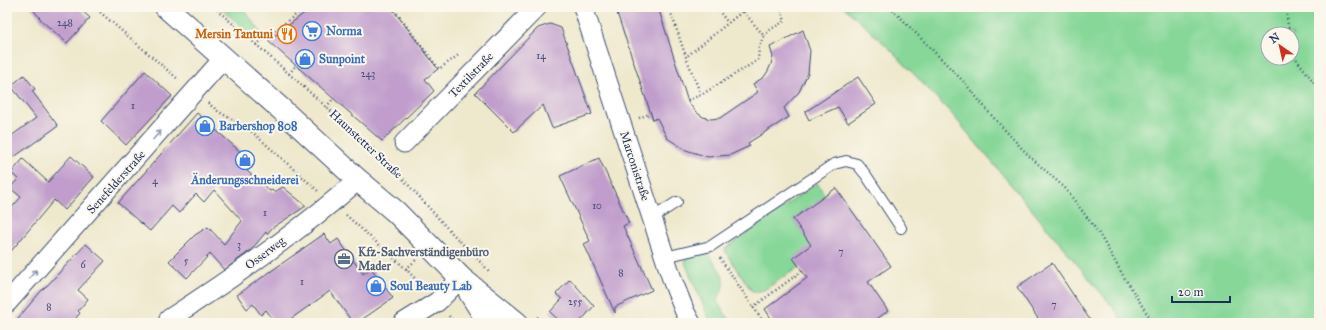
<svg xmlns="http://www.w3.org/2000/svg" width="1326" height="330" font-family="'IM FELL Great Primer',serif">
<rect width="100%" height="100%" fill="#fbf7ec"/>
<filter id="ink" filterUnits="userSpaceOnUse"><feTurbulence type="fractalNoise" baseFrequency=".025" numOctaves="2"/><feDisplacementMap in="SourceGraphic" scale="8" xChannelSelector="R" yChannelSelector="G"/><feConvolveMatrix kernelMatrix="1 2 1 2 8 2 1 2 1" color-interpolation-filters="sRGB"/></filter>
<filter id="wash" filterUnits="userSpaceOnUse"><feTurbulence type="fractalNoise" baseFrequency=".012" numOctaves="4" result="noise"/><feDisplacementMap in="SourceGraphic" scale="16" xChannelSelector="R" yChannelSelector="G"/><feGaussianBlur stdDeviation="0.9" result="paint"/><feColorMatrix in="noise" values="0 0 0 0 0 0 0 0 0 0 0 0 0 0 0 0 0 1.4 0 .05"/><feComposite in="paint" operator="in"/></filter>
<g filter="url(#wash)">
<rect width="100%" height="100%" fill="#eee8cc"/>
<!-- green -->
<path fill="#86d798" stroke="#50837b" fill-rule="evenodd" d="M220,7H226L229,11L235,7H242L262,34L254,39Z
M844,7H1319V323H1124L1112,306L951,113L891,50ZM1268,34H1292V58H1268Z
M817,183L826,196L793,219L811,245L799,267L764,290L755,292L751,290L725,251L726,248Z
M706,252C712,258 727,278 724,286C722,292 718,296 717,302L732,323H711L685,263L687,257Z"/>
<g id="blocks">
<!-- building -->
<path fill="#c09dcc" d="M31,7H78L90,18L67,43L43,22Z
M312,7H391L438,69L425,79L434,91L382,141L268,41Z
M615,7H658L688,102L696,112L703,117L711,119L720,118L758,92L753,84L764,77L768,71L771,64L773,57L770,47L803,30L810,51L808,73L799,92L784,108L789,117L748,143L750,146L730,155L708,157L686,150L667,138L657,118L653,120Z
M550,24L561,28L592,114L552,128L543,105L514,132L475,93L538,28Z
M145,71L172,96L126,145L101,121Z
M24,75L35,89L32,91L58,126L14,157L7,148V139L36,118L11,86Z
M858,77L876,104L848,123L838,107L809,120L805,112Z
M197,113L254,164L247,171L270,191L272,190L274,192L283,187L306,206L272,228L267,234L266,232L251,250L224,270L210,254L187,278L169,261L195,235L208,227L224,244L242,221L214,190L204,202L196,194L179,213L172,206L150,231L118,203Z
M71,156L94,177L65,210L54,200L7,256V213L21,197L10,188L18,179L11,173L23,159L48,182Z
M599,158L629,223L623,226L652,290L615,307V313L584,244L590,241L560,176Z
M836,188L891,266L868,282L888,311L871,323H774L765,309L807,278L793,258L811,245L793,219Z
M324,234L331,244L338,239L363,274L371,268L393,298L357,323H353L330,291L285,323H276L266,310L261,315L253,304L247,309L237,295Z
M86,244L105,261L78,290L88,299L78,311L80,313L72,323H14L42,290H43Z
M1052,263L1092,323H1041L1017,287Z
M570,279L594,306L579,323H562L550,312L562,299L556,294Z"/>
</g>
</g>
<g filter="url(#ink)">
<use href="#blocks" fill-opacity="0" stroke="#3b4b6e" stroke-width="1"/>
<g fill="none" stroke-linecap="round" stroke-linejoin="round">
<!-- lane casing -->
<g stroke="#3b4b6e" stroke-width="12">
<path id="lane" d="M652,218L677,202
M665,257L711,246L834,164L846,161L857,164L866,175L901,228"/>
</g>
<!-- street casing -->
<g stroke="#3b4b6e" stroke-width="21">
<path id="street" d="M583,7L673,282L685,312L691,323
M404,143L537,7
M7,303L223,59
M169,319C234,277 299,232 358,180
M403,323L437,302L461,278"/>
</g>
<!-- secondary casing -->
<g stroke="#3b4b6e" stroke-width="24">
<path id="secondary" d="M166,7L281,109L358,180L396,212L461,278L517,323
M470,293L489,323"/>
</g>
<!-- path -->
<path stroke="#3b4b6e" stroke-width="2.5" stroke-dasharray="1 3" stroke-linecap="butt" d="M94,7L179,80
M214,7L387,161L448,229L490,272
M392,7L439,69L460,54
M669,7L686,57L701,95L758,60L759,47L764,36L743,11L686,57
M716,7L728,23
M890,7L964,82L992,116L1028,155L1065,188L1098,232L1124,277L1153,323
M1286,7L1289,34
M764,36L771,29L785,21L780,7
M256,45L306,7
M1292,48L1297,60L1319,89
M289,74L296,65
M688,100L701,95
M208,103L219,112L250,130L318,191
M326,107L334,98
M639,118L651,113
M346,215L406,269L424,288
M720,258L764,323
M406,269L416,260
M753,307L802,271
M449,316L455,323
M537,317L544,323"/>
<!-- lane -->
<use href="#lane" stroke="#fff" stroke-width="10"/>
<!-- street -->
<use href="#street" stroke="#fff" stroke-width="19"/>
<!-- secondary -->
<use href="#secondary" stroke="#fff" stroke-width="22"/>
</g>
<!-- one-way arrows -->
<defs><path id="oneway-shaft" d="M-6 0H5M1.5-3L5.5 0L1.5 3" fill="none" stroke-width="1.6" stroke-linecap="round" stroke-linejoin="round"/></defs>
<g stroke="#8d97ae">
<use href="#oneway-shaft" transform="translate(157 135) rotate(-49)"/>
<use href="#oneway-shaft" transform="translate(33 274) rotate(-48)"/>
</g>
</g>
<!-- icons -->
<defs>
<g id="supermarket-ring" transform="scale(1)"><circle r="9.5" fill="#fbf7ec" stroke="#3f7fe0" stroke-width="1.5"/><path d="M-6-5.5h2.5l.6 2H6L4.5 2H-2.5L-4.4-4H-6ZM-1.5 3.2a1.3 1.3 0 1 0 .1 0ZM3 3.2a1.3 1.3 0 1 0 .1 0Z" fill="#3f7fe0"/></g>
<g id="restaurant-ring" transform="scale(1)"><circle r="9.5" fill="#fbf7ec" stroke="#e8710a" stroke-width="1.5"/><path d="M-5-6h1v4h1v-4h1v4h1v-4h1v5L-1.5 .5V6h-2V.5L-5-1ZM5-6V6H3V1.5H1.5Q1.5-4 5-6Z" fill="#e8710a"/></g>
<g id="shop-ring" transform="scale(1)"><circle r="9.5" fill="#fbf7ec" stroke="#3f7fe0" stroke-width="1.5"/><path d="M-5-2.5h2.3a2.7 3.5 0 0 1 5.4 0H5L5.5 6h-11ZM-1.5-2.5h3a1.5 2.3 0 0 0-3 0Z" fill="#3f7fe0"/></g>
<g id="office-ring" transform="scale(1)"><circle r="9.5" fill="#fbf7ec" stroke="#5c6f8a" stroke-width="1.5"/><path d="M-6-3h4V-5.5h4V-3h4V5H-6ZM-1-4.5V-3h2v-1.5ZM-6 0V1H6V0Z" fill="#5c6f8a"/></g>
</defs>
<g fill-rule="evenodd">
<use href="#supermarket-ring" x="312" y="31"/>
<use href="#restaurant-ring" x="287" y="34"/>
<use href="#shop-ring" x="305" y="59"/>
<use href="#shop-ring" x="205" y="126"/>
<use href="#shop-ring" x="245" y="160"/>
<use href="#office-ring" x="344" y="259"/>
<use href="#shop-ring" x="376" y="286"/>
</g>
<g text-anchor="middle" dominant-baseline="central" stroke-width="4" stroke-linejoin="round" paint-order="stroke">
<!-- number labels -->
<g font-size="10" fill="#444a7a">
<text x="65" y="23">248</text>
<text x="541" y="56">14</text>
<text x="368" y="74">243</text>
<text x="133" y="106">1</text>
<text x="155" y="181">4</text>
<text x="597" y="206">10</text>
<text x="265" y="213">1</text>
<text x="239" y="245">3</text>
<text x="841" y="252">7</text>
<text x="186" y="261">5</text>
<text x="83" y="265">6</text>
<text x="621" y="273">8</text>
<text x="302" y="282">1</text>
<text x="575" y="302">255</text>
<text x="1054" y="305">7</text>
<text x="49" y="307">8</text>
</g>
<!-- shop labels -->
<g font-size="12" font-weight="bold" fill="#366cbe" stroke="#fbf7ec" text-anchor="start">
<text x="326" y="31">Norma</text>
<text x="319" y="59">Sunpoint</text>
<text x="219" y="126">Barbershop 808</text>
<text x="245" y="180" text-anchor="middle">Änderungsschneiderei</text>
<text x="390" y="286">Soul Beauty Lab</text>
</g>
<!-- food labels -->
<g font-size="12" font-weight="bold" fill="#c56008" stroke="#fbf7ec" text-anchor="end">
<text x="273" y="34">Mersin Tantuni</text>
</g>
<!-- street labels -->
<g font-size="12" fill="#1b2f5e" stroke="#fbf7ec">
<text transform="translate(471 75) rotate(-46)">Textilstraße</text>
<text transform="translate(366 144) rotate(43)">Haunstetter Straße</text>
<text transform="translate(635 166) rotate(72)">Marconistraße</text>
<text transform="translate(116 182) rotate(-48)">Senefelderstraße</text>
<text transform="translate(265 253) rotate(-37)">Osserweg</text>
</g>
<!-- service labels -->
<g font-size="12" font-weight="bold" fill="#4e5e75" stroke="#fbf7ec" text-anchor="start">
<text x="358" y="252">Kfz-Sachverständigenbüro<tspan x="358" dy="14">Mader</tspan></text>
</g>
</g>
<!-- margin -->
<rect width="1326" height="330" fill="none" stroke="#fbf7ec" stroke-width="24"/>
<!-- north arrow -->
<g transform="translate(1280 46) rotate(326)"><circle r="19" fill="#fbf7ec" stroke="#a1a7b3"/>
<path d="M0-3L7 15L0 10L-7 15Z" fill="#c8321e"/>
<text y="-6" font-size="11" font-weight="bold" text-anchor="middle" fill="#1b2f5e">N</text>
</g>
<!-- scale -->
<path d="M1172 296v6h58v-6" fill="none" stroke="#1b2f5e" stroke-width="2"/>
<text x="1178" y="296" font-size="12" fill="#1b2f5e" stroke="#fbf7ec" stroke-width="3" paint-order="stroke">20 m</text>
</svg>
